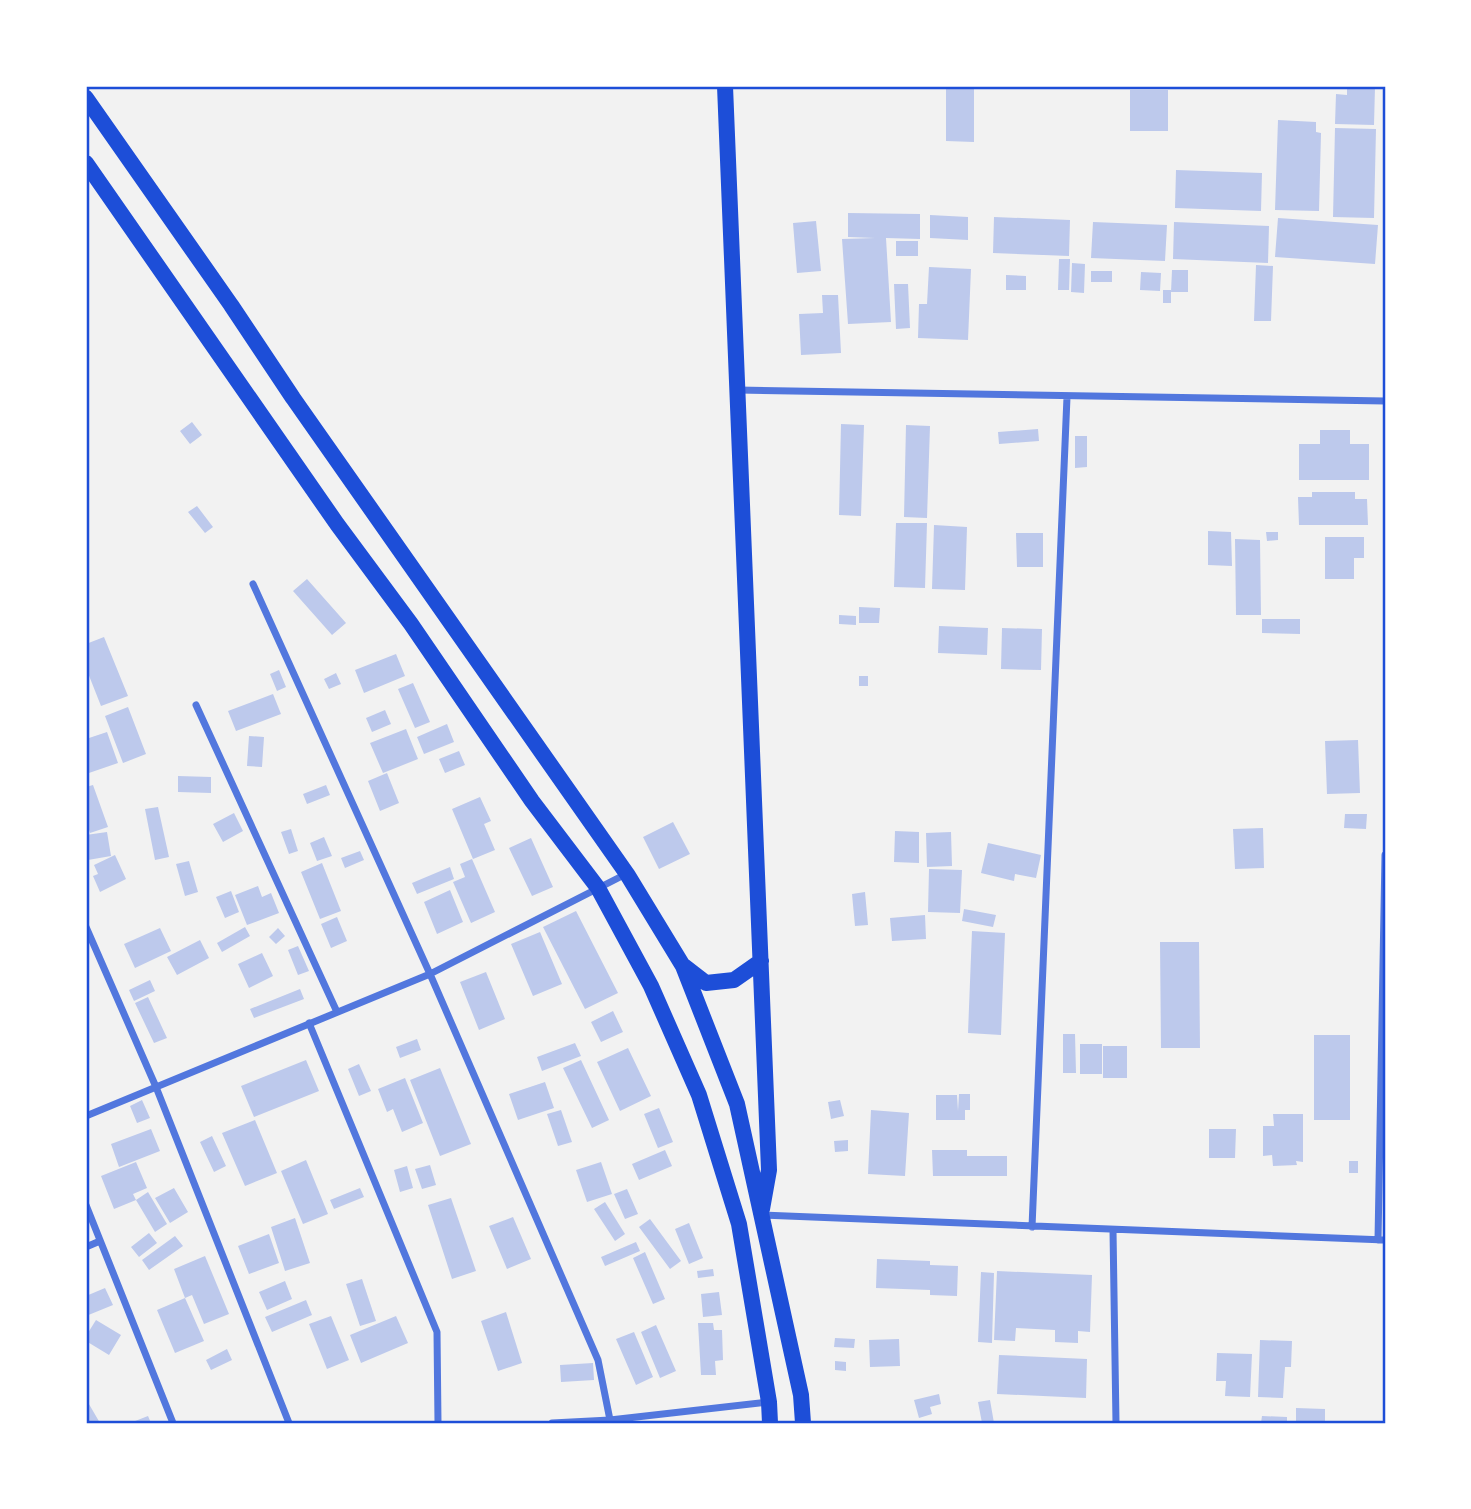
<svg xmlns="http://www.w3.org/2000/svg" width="1471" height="1509" font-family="Georgia,serif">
<rect width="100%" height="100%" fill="#f2f2f2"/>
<!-- building -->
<path fill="#bdc9ec" d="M946,86H974V142L946,141Z
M1347,86L1375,87L1374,125L1335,124L1336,94L1347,95Z
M1130,90H1168V131H1130Z
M1278,120L1316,122V132L1321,133L1319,211L1275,210Z
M1335,128L1376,129L1374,218L1333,217Z
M1176,170L1262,173L1261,211L1175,208Z
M848,213L920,214V239L886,238L891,322L848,324L842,239L875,238L848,237Z
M930,215L968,217V240L930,238Z
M994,217L1070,220L1069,256L993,253Z
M1278,218L1378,225L1375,264L1275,257Z
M816,221L821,271L797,273L793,223Z
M1093,222L1167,225L1165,261L1091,258Z
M1174,222L1269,226L1268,263L1173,259Z
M896,241H918V256H896Z
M1059,259H1070L1069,290H1058Z
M1072,263L1085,264L1084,293L1071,292Z
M1256,265L1273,266L1271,321H1254Z
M929,267L971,269L968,340L918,338L919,304H927Z
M1172,270H1188V292H1171Z
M1091,271H1112V282H1091Z
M1141,272L1161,273L1160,291L1140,290Z
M1006,275L1026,276V290H1006Z
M894,284H908L910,328L896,329Z
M1163,290H1171V303H1163Z
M822,295H838L841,353L801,355L799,314L823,313Z
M192,422L202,435L190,444L180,431Z
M841,424L864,425L861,516L839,515Z
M906,425L930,426L927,518L904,517Z
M1038,429L1039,441L999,444L998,432Z
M1320,430H1350V444H1369V480H1299V444H1320Z
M1075,436H1087V467L1075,468Z
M1312,492H1355V499H1367L1368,525H1299L1298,497H1312Z
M197,506L213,527L205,533L188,512Z
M896,523H927L925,588L894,587Z
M934,525L967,527L965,590L932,589Z
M1208,531L1231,532L1232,566L1208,565Z
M1266,532H1278V540L1267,541Z
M1016,533H1043V567H1017Z
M1325,537H1364V558H1354V579H1325Z
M1235,539L1260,540L1261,615H1236Z
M307,579L346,623L332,635L293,591Z
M859,607L880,608L879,623H859Z
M839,615L856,616V625L839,624Z
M1262,619H1300V634L1262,633Z
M939,626L988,628L987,655L938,653Z
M1002,628L1042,629L1041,670L1001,669Z
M104,637L128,696L101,706L86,668V644Z
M396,654L405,676L364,693L355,670Z
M279,670L286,687L277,691L270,674Z
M336,673L341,684L329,689L324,679Z
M859,676H868V686H859Z
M413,683L430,722L415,728L398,689Z
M273,694L281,714L236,731L228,711Z
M128,707L146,754L123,763L105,716Z
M385,710L391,724L372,732L366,718Z
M447,724L454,742L424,754L417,737Z
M406,729L418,759L383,773L370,743Z
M107,732L118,763L86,774V739Z
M249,736L264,737L262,767L247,766Z
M1358,740L1360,793L1327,794L1325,741Z
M459,751L465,765L445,773L439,759Z
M387,773L399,803L380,811L368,781Z
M178,776L211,777V793L178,792Z
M93,785L108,827L90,833L86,820V787Z
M326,785L330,795L307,804L303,794Z
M480,797L491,821L484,824L495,850L473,859L452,809Z
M158,807L169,857L155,860L145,809Z
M234,813L243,831L223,842L213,824Z
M1345,814H1367L1366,829L1344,828Z
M673,822L690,854L659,869L643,837Z
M1263,828L1264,868L1235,869L1233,829Z
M291,829L298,851L289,854L281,832Z
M895,831L919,832V863L894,862Z
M107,832L111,856L88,860L86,835Z
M951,832L952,866L927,867L926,833Z
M324,837L332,856L317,861L310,843Z
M531,838L553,887L532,896L509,848Z
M988,843L1041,855L1036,878L1015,874L1014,881L981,873Z
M360,851L364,860L345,868L341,858Z
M115,855L126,879L100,892L93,876L98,874L94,865Z
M472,859L495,912L471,923L453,882L465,877L460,864Z
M189,861L198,892L185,896L176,864Z
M322,863L341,911L320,919L301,872Z
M450,867L454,879L417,894L412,883Z
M929,869L962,870L960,913L928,912Z
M258,886L262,897L271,893L279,913L247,925L235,895Z
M450,890L463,922L437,934L424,902Z
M231,891L239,912L225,918L216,897Z
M865,892L868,925L855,926L852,894Z
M964,909L996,915L993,927L962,921Z
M576,911L618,993L585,1009L543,927Z
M925,915L926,939L892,941L890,918Z
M337,917L347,941L331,948L321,924Z
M245,927L250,936L222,952L217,943Z
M160,928L171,951L135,968L124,944Z
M278,928L285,936L276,944L269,937Z
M972,931L1005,933L1001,1035L968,1033Z
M540,932L562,984L533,996L511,944Z
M200,940L209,958L177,975L167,957Z
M1160,942H1199L1200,1048H1161Z
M298,946L309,971L298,975L288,950Z
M262,953L273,976L249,988L238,964Z
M486,972L505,1019L479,1030L460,982Z
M150,980L155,991L134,1001L129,990Z
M300,989L304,999L254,1018L250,1009Z
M148,997L167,1038L154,1043L135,1003Z
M613,1011L623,1032L601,1042L591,1022Z
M1063,1034H1075L1076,1073H1063Z
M1314,1035H1350V1120H1314Z
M417,1039L421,1050L400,1058L396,1047Z
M575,1043L581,1056L542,1071L537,1057Z
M1080,1044H1102V1074H1080Z
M1103,1046H1127V1078H1103Z
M628,1048L651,1096L620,1111L597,1062Z
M306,1060L319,1091L254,1117L241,1086Z
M581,1060L609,1120L592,1128L563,1068Z
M359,1064L371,1091L359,1096L348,1069Z
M440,1068L471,1144L440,1156L410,1080Z
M405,1078L423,1123L402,1132L393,1109L387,1112L378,1089Z
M545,1082L554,1108L518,1120L509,1094Z
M959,1094H970V1110H965V1120H936V1095H957L958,1111Z
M142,1100L150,1118L137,1123L130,1106Z
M840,1100L844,1116L831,1119L828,1102Z
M659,1108L673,1142L658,1148L644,1114Z
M561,1110L572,1142L558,1146L547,1114Z
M871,1110L909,1113L905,1176L868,1174Z
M1273,1114H1303V1162L1296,1161L1297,1165L1273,1166L1272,1155L1263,1156V1126H1274Z
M255,1120L277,1173L245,1186L222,1133Z
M151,1129L160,1151L119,1167L111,1144Z
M1209,1129H1236L1235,1158H1209Z
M212,1136L226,1166L214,1172L200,1142Z
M848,1140V1151L835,1152L834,1141Z
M665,1150L672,1166L639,1180L632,1164Z
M932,1150H967V1156H1007V1176H933Z
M306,1160L328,1214L303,1224L281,1171Z
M1349,1161H1358V1173H1349Z
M136,1162L147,1188L133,1194L136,1200L148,1192L167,1224L155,1232L136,1200L114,1209L101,1176Z
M601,1162L612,1194L587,1202L576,1170Z
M430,1165L436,1185L422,1189L415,1169Z
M407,1166L413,1188L400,1192L394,1170Z
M174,1188L188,1212L170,1223L155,1198Z
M360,1188L364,1197L334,1209L330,1200Z
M627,1189L638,1214L625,1219L614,1194Z
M451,1198L476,1271L452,1279L428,1205Z
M605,1202L625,1234L615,1241L594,1209Z
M513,1217L531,1259L507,1269L489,1226Z
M295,1218L310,1263L285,1271L271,1227Z
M650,1219L681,1261L670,1269L639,1227Z
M689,1223L703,1258L689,1264L675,1229Z
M149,1233L157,1243L139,1257L131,1247Z
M269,1234L279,1263L249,1274L238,1246Z
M175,1236L183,1246L149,1270L142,1260Z
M636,1242L640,1251L605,1266L601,1257Z
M645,1252L665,1299L653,1304L633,1258Z
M205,1256L229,1314L204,1324L192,1295L185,1298L174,1269Z
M877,1259L930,1261V1265L958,1266L957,1296L930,1295V1290L876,1288Z
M713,1269L714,1276L698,1278L697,1271Z
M997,1271L1092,1275L1090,1332L1078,1331V1343L1055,1342V1330L1016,1328L1015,1341L994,1340Z
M981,1272L994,1273L992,1343L978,1342Z
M362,1279L376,1321L360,1326L346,1284Z
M285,1281L292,1299L267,1310L259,1292Z
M105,1288L113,1305L86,1316V1296Z
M719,1292L722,1315L703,1317L701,1294Z
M185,1298L204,1341L175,1353L157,1310Z
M306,1300L312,1315L272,1332L265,1317Z
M506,1312L522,1363L498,1371L481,1321Z
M331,1316L349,1360L327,1369L309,1324Z
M396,1316L408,1343L361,1363L350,1335Z
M96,1320L121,1335L109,1355L86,1341V1336Z
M698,1323H713L714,1330H722L723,1360L715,1361L716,1375H701Z
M656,1325L676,1371L660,1378L641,1332Z
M634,1332L653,1377L636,1385L616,1339Z
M835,1338L855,1339L854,1348L834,1347Z
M899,1339L900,1366L870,1367L869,1340Z
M1260,1340L1292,1341L1291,1367H1285L1283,1398L1258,1397Z
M227,1349L232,1360L211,1370L206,1360Z
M1217,1353L1252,1354L1250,1397L1225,1396L1226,1381H1216Z
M999,1355L1087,1359L1086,1398L997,1394Z
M835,1361L846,1362V1371L835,1370Z
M593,1363L594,1380L561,1382L560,1365Z
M939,1394L941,1404L930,1407L932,1414L919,1418L914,1400Z
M86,1399L100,1423H86Z
M990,1400L994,1423H982L978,1402Z
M1296,1408L1325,1409V1423H1296Z
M148,1416L151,1423H130Z
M1262,1416L1287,1417V1423H1261Z"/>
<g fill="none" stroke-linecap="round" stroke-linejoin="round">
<!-- minor -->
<path stroke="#5277de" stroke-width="7" d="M738,390L1385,401
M253,584L430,974L598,1360L610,1420
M196,705L337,1012
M86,927L156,1087L289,1423
M309,1023L437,1332L438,1423
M86,1116L430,974L626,874
M86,1205L173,1423
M761,1215L1385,1240
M1032,1227L1067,397
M1113,1230L1116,1423
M1378,1240L1385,855
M86,1247L100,1241
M552,1423L610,1420L768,1402"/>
<!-- primary -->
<path stroke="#1d4ed8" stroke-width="16" d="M725,86L769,1170L762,1209
M86,98L231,305L293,398L627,874L683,966L737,1104L801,1395L803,1423
M86,163L337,524L411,624L532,801L598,888L651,986L699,1095L739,1224L769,1402L770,1423
M684,966L706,983L734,980L761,961"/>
</g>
<!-- border -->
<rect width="1471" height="1509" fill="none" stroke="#ffffff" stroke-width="175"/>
<rect x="88" y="88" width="1296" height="1334" fill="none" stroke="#1d4ed8" stroke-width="2.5"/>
</svg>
